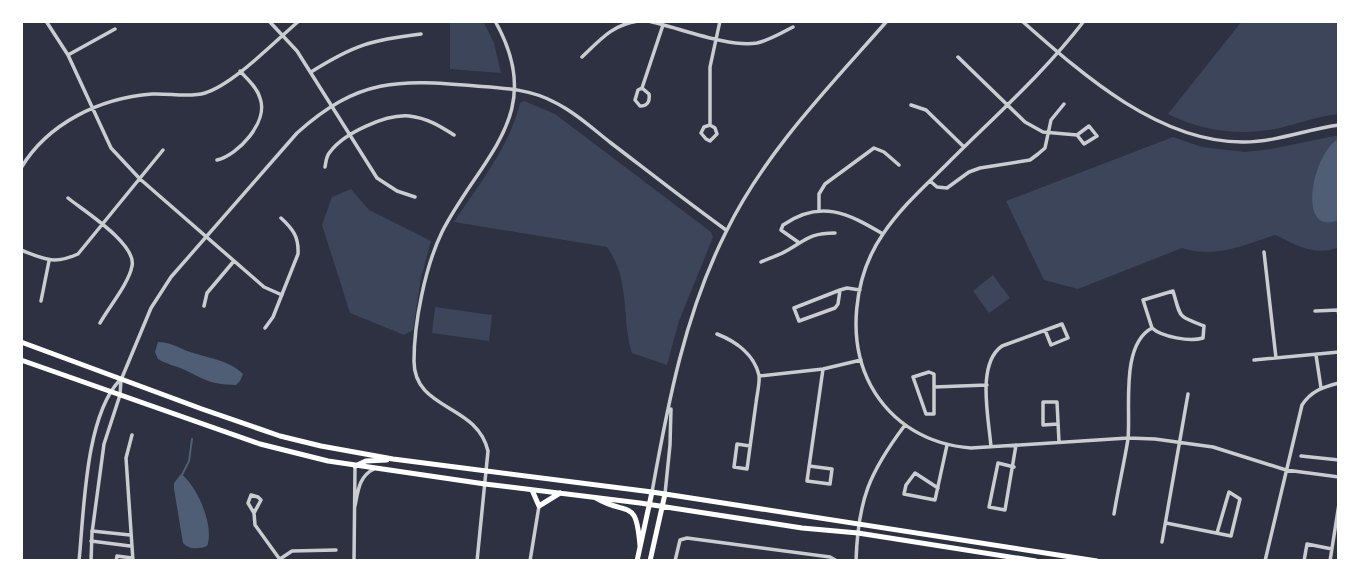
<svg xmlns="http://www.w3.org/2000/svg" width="1360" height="582" font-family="Jost,sans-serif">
<rect width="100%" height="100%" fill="#2d3142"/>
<!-- green -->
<path fill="#3c4559" d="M450,21H483L494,43L501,73L450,69Z
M1242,21H1339V114C1319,116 1300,123 1280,128C1241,136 1204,132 1168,114Z
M524,101L555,114L711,232L713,237L679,321L667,365L632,353C621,319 631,280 607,247L454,222C479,184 509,148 520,103Z
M1339,135V247C1315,257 1297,245 1275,235C1245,245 1214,259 1182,248L1078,289L1044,280L1006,201L1173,137L1202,147L1245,152L1271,149Z
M351,189L369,210L431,241L421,278L413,330L404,335L350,313L322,225L332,197Z
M993,275L1010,298L989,313L973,291Z
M435,307L492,315L489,341L432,333Z"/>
<!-- water -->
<path fill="#4f5d75" d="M1339,139V220C1294,238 1314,149 1339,139Z
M158,342C170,342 179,348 190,352C208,358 229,360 243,374L240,381L236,385C209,384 208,381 185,370C176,366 166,364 158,359L155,352Z
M181,474C197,485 215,527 207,546C200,549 189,550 183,543L174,489V483Z"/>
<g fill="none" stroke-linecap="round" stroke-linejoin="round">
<!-- stream -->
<path stroke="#4f5d75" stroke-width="2" d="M182,475L189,461L192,439"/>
<!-- minor -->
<path stroke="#caccd0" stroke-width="3.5" d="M46,21L68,55L111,148L140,179L264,287L282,295
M269,21L297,51L377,178L397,191L415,197
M648,21C677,27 729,48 757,43C770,40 781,33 793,27
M1084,21C1044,73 994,117 948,163C925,186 901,207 883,234C854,276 846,340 871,386C892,424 929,445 971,448L1128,438L1155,439L1213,447L1286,470L1339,477
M68,55L115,29
M582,57C601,39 612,25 638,21
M958,57L1025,122L1043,132L1077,135L1084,144L1097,136L1089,126L1077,135
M311,72C354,45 371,40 421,34
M642,88L649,94C650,101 648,106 640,106L635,100L638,90L642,88L663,25
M911,105L926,110L964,147
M710,125L704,127L701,133L706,139L710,141L717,134L715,128L710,125V67L720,21
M217,160C238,155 269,122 260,98C257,87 247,79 240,71
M325,167C326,162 326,156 330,152C344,133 386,114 409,116C427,118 440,126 454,135
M21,168C48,123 100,98 152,94C169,93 189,98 205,93C234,84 275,41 299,21
M930,181L937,187L947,188L969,172L980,168L1030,160L1038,154L1045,148L1051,120L1064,104
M68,198C84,211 137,244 132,266C129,283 109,307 100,323
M819,210V194L825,184L874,148L884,152L899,165
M798,242L781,230L783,225C820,199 848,213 883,234
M21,250C44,259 54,265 78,254L163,150
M1264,252L1276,358
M761,262C770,258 780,255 788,250C807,239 811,233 835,233
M840,290L838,304L835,308L799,321L794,308L840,290L847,288L860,290
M41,301L49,261
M204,306L207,293L234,261
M1315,311L1338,310L1339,316
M265,328L273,317L298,254C299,237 293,229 281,218
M717,334C735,341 754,354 759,375C760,383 757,394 756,403C753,425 750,447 747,469L734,467L737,444L750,446
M1316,355L1321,388
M1254,360L1339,352
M759,376L823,369L861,360
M934,387V374L929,372L913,377L926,414H934V387L987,385
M1058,424L1043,425V402H1057L1059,442
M132,435L126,458L133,561
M991,447C989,419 976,364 1002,346L1062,324L1068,338L1051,345L1045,330
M1301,456L1339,460
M809,466L832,469L830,484L807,481L823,369
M1014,467L998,463L989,507L1005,510L1016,445
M938,488L915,473L906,485L904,494L935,500L947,445
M254,513L261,500L258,497L251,495L248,503L254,513L255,525L281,561
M1114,514C1118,489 1124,464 1128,439C1131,409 1120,345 1152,328C1162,337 1190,342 1203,338L1204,326C1177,316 1181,318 1173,291L1143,300L1152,328
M1166,523L1231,536L1240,499L1229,492L1217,533
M92,531L130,535
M91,541L130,546
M1162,542L1188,394
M280,559L292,551L336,550
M116,561L117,556L132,558
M477,561L488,451C477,403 414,411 414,361C414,323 425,267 442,232C481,156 548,114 495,21
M530,561L539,506
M675,561L680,540L687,538L830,557L837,561
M856,561C858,500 869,473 905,425
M1265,561L1302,405C1311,391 1323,387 1339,383
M1304,561L1307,544L1332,549
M1330,561L1339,504"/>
<!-- tertiary -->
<path stroke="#caccd0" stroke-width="3.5" d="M1022,21C1082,74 1159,143 1244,142C1276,142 1308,129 1339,125
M652,492C668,403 685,313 726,232C765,152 829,87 887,21
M665,494L670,445L671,409
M355,506C358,491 359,476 374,469
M79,561C84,512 85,418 119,381
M91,561L92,533L104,444L120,395L121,380L151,308L171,277L297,133C358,78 399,79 476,86C503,88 530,89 554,102C575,112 593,129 611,143C649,172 687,202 726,230
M354,561L355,466"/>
<!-- primary -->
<path stroke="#fff" stroke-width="5" d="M21,342L202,409L280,436L321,446L393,459L652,492L1097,561
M21,360L260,444L328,461L485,484L640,503L802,528L858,533L1036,561
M355,466L366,461L387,460
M532,490L539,506L560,493
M596,498C629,517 636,497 640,546
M637,561L652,492
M650,561L665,494"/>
</g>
<!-- border -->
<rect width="1360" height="582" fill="none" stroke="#ffffff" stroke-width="46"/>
</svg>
